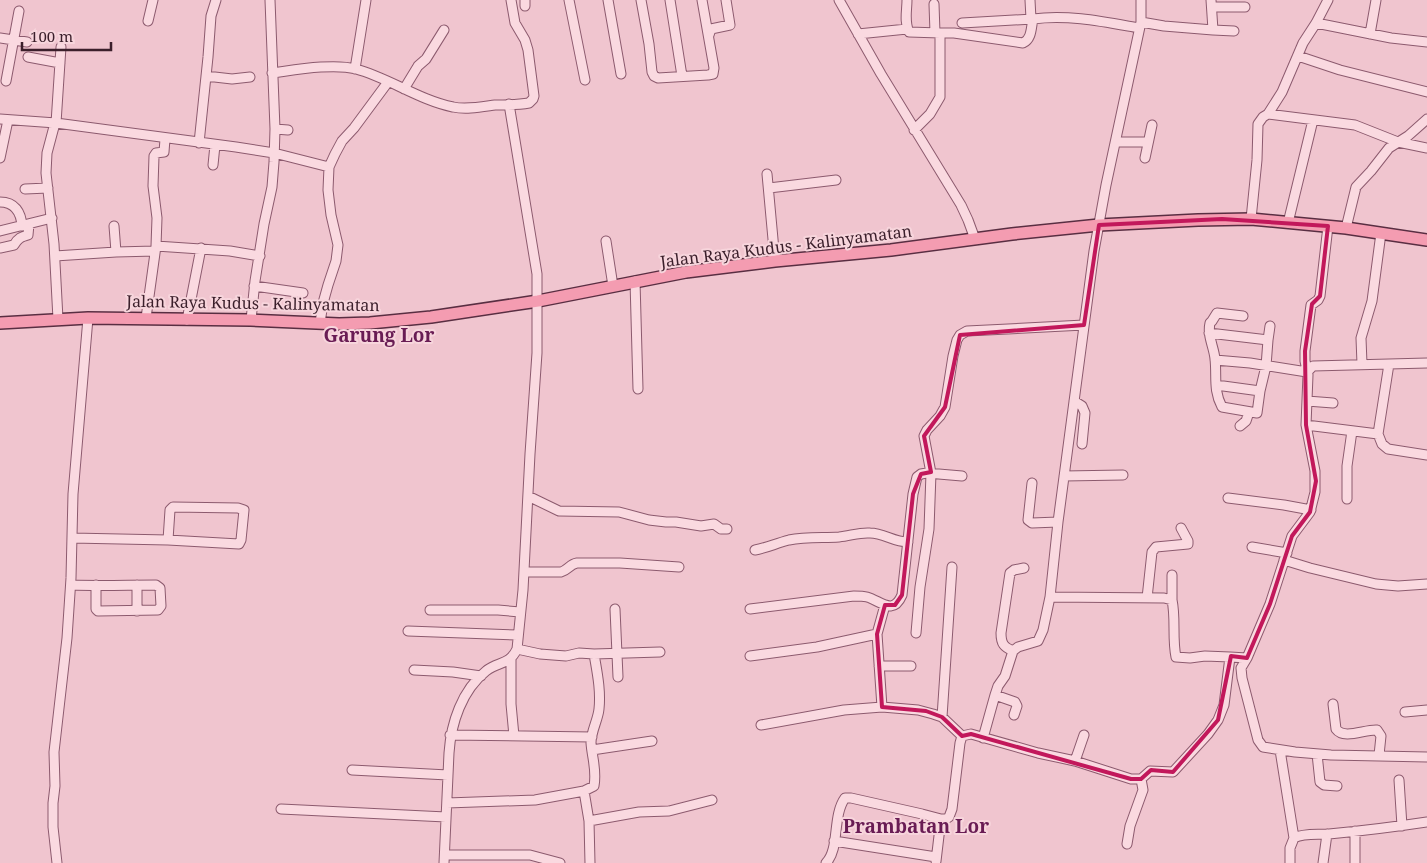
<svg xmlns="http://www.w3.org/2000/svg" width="1427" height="863" font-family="'Noto Serif',serif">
<rect width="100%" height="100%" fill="#f0c5cf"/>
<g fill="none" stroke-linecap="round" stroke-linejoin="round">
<!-- minor casing -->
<g stroke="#8c5a6e" stroke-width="11">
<path id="minor" d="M525,0V6
M569,0L585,80
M608,0L621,74
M641,0L649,44L652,72L654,76L658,78L708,75L713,74L714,68L702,0
M670,0L682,76
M839,0L881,74L961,205L968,220L975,239
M907,0C907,10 904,22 909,32L940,33
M1030,0L1031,19
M934,4L935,33
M1212,7H1245
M148,21L153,0
M1141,22L1164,26L1213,30L1211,0
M962,23L1033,19
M1316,23L1391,38L1427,42
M1213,30L1234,31
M858,34L907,29
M1370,34L1376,0
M709,35L711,29L730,25L726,0
M0,38L27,42
M1298,56L1340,70L1427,92
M28,57L60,63
M355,69L366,0
M272,73C295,70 333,63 356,69C389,78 419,100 453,107C466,110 481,107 495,105C506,105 518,105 529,103L533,99L534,96L528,50L525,40L515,23L511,0
M206,76L232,79L250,77
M6,81L19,11
M404,89L418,66L426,59L444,30
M1268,114L1355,125L1398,142L1427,148
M0,119L56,123L236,147L274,153L329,167
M55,123L47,153L46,173L54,244L58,319
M56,123L61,47
M275,129L288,130
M914,130L930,114L940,97V33H954L1023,43C1032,39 1031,27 1033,19C1068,14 1105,22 1139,28
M1116,142H1148
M199,143L208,57L211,16L216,0
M0,158L8,120
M1145,158L1152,125
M213,165L215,145
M767,174L775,261
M769,188L836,180
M25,189L48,188
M0,202C15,202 21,212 22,226
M1251,219L1257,160L1258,124L1263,117L1268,114L1282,92L1303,43L1316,23L1328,0
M1288,223L1313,120
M114,226L116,252
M1346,228L1356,187L1371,171L1389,148L1408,136L1427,119
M0,231L52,218
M606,241L613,286
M156,246L157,218L153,186L154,156L156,153L164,152L165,139
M0,248L14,245C18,238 21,237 28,235L29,224
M55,256L116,252L155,251
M635,281L638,389
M254,286L303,293
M146,318L156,246L230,251L260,256
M187,320L201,248
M251,320L255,281L264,224L272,187L274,162L275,129L270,0
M320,323L323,303L328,285L336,261L338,245L331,215L328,190L329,167L335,154L342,141L354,128L388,82
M1209,333L1268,340L1266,366L1260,391
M1268,340L1270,326
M1215,360L1250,363L1307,372
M1362,364L1361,338L1372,301L1381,233
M1307,372L1313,366L1427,363
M1216,385L1260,391L1257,413L1222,407C1213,390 1217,377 1215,359C1214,347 1207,336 1210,323L1212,321L1217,313L1243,316
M1074,401L1082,406L1085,413L1082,444
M1307,401L1333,403
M1306,425L1378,434L1382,444L1388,449L1427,455
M1240,426L1246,421L1249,412
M1378,434L1389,364
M1064,476L1123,475
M1032,483L1028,520L1032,523L1058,522
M528,496L559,511L619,512L649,520L666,522H676L701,526L714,524L721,529H727
M1228,498L1284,505L1311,510
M1347,499V466L1352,431
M72,538L168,540L239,544L241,540L244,510L238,508L173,507L170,510L168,540
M1252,547L1287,553
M755,550C766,548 777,543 789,540C805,537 823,538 839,537C850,536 860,532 870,533C884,533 893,542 908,542
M1284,560L1310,568L1376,584L1398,586L1427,584
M524,572H561C568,570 570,564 577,563H620L679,567
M1172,575V600
M71,585C99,586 128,585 156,585L160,588L161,606L158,610L98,611L96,609V585
M137,585V611
M1050,597L1164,598L1172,600C1176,619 1172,638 1176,657L1190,658L1205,656L1230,657
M1147,598L1152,552L1156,547L1188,544V541L1181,528
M615,609L618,677
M750,609L854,596C859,596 863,596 867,597C881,601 893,616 902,595L913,494L917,477L921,474L927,473L962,476
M430,610H498L520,612
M408,631L518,635
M916,633L920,587L929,529L931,473L924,436L927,430L940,416L945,407L953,356L957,340L960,335L967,331L1084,325
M517,649L540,654L566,656L579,653L594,654C597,672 601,690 599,709C598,720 591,731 591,743C592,758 597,770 594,786L584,791
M1013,651C1004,647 1001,644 1001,633L1010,573L1014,570L1024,568
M594,654L660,652
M750,656L817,647L877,634
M1247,658L1270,604L1292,536L1310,512L1315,492V471L1306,425L1308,375L1305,361V351L1311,305L1318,300L1320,296L1328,226
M511,659V704L514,736
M879,666H911
M414,670L453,672L481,676
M995,695L1015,702L1017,706L1014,715
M1333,704L1336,729C1344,740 1365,729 1377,730L1381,736L1379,755
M882,707L877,634L885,605
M1405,712L1427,710
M942,717L952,567
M761,725L844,710L882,707L918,710L933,714L942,717L962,736
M450,735L592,737
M983,738L995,695L998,686L1005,676L1013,651L1018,647L1038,641L1043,630L1050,597L1058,522L1094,251L1106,185L1141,22V0
M592,750L652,741
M1280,750L1294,838
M1317,754L1320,782L1324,785L1337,786
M1075,761L1084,735
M352,770L448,775
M1399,780L1402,826
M447,803L535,800L584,791L589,821L590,863
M281,809L446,817
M589,821L639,812L669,811L712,800
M834,841L936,857
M1127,844L1130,826L1143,790L1141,779
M445,855H530L560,863
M936,861L941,819
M57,863L53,827V803L55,786L54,752L67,638L71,578L73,494L88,318
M444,863L449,753C451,723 462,690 486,671C498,661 509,666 517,649L523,590L530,454L537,353V274L509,104
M826,863C840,849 832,816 845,798H851L922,814L941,819H946L949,817L952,809L960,743L962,736L971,734L1038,753L1075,761L1131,779H1141L1150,771L1173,772L1208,734L1218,720L1224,705L1230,657L1247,658L1241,668L1242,678L1258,740L1263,747L1295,752L1331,755L1427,757
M1290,863V848L1294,838C1304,833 1317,835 1329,834C1362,831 1394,827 1427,822
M1323,863L1327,834
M1355,863V831"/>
</g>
<!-- major casing -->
<g stroke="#592e42" stroke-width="14">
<path id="major" d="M0,323L88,318L251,320L339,324L370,323L431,317L538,301L686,272L775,261L891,250L1012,234L1099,225L1198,220L1251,219L1346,228L1427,240"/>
</g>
<!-- minor -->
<use href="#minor" stroke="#fad9e0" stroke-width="9"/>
<!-- major -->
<use href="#major" stroke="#f49cb1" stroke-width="11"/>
</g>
<!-- marked area -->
<path fill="none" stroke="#c2185b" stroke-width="4" stroke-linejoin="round" d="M1222,219L1328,226L1320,296L1312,304L1305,351L1306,425L1316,481L1310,512L1292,536L1270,604L1247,658L1231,656L1218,720L1173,772L1151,770L1141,779H1131L971,734L962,736L942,717L926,711L882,707L877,634L885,605H895L902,595L913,494L921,474L931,472L924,436L945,407L960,335L1084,325L1099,225Z"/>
<g text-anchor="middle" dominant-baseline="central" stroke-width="4" stroke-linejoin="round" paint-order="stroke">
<!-- street labels -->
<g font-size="16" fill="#3b1f2b" stroke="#f7d5dc">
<text transform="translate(786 246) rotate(-7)">Jalan Raya Kudus - Kalinyamatan</text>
<text transform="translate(253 303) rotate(1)">Jalan Raya Kudus - Kalinyamatan</text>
</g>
<!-- quarter labels -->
<g font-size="19" font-weight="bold" fill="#691c54" stroke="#f7d5dc">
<text x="379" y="335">Garung Lor</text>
<text x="916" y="826">Prambatan Lor</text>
</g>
</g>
<!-- scale -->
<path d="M22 42v8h89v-8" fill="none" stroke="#3b1f2b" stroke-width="2.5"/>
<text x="30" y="42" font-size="15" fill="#3b1f2b" stroke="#f7d5dc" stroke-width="4" paint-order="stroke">100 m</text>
</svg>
